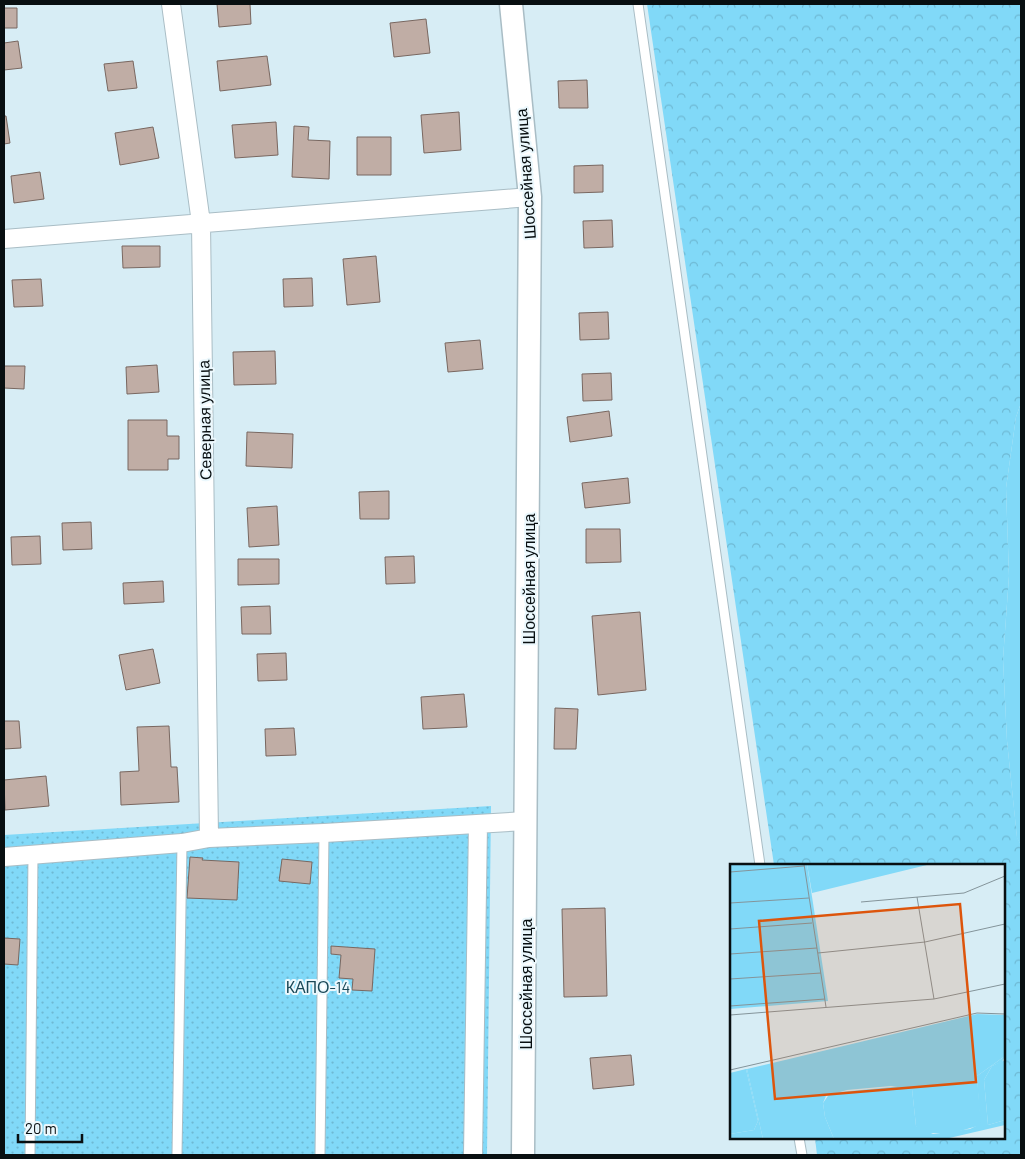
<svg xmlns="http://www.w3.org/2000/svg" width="1025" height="1159" font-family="Barlow,sans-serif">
<defs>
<pattern id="forest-crowns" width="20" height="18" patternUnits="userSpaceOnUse" patternTransform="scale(1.25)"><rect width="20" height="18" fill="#81d9f8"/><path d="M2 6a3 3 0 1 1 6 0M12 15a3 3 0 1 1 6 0" fill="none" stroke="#6eb9d4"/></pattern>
<pattern id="garden-dots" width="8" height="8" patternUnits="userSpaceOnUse" patternTransform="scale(1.25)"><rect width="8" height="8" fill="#81d9f8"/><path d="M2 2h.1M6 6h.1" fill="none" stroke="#6eb9d4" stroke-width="1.8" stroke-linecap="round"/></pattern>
</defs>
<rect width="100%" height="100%" fill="#d7edf5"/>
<!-- green -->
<path fill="#81d9f8" d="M1021,403V845L1017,838L1007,741L1003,659L1009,576L1006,488L1016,417Z"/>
<!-- forest -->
<path fill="url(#forest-crowns)" d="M647,4H1021V403L1016,417L1006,488L1009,576L1003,659L1007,741L1017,837L1021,845V1155H817L815,1138H1004V865H774Z"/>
<!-- garden -->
<path fill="url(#garden-dots)" d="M491,806L487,1155H4V835Z"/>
<!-- building -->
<path fill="#c0ada5" stroke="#796760" d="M217,4H250L251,24L219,27Z
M4,8H17V28H4Z
M426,19L430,53L394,57L390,23Z
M18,41L22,68L4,70V43Z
M267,56L271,85L220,91L217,61Z
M133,61L137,88L108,91L104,64Z
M587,80L588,108H559L558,81Z
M459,112L461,150L424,153L421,115Z
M4,116H6L10,143L4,144Z
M276,122L278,155L235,158L232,125Z
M294,126L309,127L308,140L330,141L329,179L292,177Z
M153,127L159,158L120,165L115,133Z
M357,137H391V175H357Z
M603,165V192L574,193V166Z
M40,172L44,199L14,203L11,176Z
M612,220L613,247L584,248L583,221Z
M122,246H160V267L123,268Z
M376,256L380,302L347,305L343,259Z
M312,278L313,306L284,307L283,279Z
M41,279L43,306L14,307L12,280Z
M608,312L609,339L580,340L579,313Z
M480,340L483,369L448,372L445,343Z
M275,351L276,384L234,385L233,352Z
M157,365L159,392L127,394L126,367Z
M4,366H25L24,389L4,388Z
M611,373L612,400L583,401L582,374Z
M609,411L612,436L570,442L567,417Z
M128,420H167V436H179V459H168V470H128Z
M247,432L293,434L292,468L246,466Z
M628,478L630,503L585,508L582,483Z
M389,491V519H360L359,492Z
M277,506L279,545L249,547L247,508Z
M91,522L92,549L63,550L62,523Z
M586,529H620L621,562L586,563Z
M40,536L41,564L12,565L11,537Z
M414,556L415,583L386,584L385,557Z
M238,559H279V584L238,585Z
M163,581L164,602L124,604L123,583Z
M270,606L271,634H242L241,607Z
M640,612L646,690L598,695L592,616Z
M153,649L160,683L126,690L119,655Z
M286,653L287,680L258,681L257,654Z
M464,694L467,727L423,729L421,697Z
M555,708L578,709L576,749H554Z
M4,721H19L21,748L4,749Z
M169,726L171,767H177L179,802L121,805L120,772L139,771L137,727Z
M294,728L296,755L266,756L265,729Z
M46,776L49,806L5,810L4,780Z
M190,857L203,858L202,860L239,862L237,900L187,898Z
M282,859L312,862L310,884L279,881Z
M605,908L607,996L564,997L562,909Z
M4,938L20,939L18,965L4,964Z
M331,946L375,949L372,991L352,990L353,979L339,978L341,955L331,954Z
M631,1055L634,1085L593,1089L590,1058Z"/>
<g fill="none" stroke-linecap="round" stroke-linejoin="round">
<!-- service casing -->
<g stroke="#a9bdc5" stroke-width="11">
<path id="service" d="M638,4L760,865
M799,1138L802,1155
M30,1155L33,855
M177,1155L182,843
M320,1155L324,833"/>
</g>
<!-- minor casing -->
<g stroke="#a9bdc5" stroke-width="20">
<path id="minor" d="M171,4L201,223L209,838
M4,239L530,197
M4,857L182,843L209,838L324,833L526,821
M473,1155L478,824"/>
</g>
<!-- tertiary casing -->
<g stroke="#a9bdc5" stroke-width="25">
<path id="tertiary" d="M511,4L530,197L523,1155"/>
</g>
<!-- service -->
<use href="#service" stroke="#fff" stroke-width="9"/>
<!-- minor -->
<use href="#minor" stroke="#fff" stroke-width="18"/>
<!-- tertiary -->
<use href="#tertiary" stroke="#fff" stroke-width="22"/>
</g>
<g text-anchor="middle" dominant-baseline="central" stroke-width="4" stroke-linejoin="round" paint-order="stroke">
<!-- street labels -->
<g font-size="16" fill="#080f11" stroke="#ebf8fd">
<text transform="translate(525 174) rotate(-94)">Шоссейная улица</text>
<text transform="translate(204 420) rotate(-91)">Северная улица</text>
<text transform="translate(528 579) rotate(-90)">Шоссейная улица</text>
<text transform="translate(525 984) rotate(-90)">Шоссейная улица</text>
</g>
<!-- park labels -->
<g font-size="16" fill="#1b4958" stroke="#ebf8fd">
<text x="318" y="986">КАПО-14</text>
</g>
</g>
<!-- overview -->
<g transform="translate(730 864)">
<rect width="275" height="275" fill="#d7edf5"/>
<path d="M275,192L272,198L262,202L254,216L258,261L275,256V261L215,275H104L95,253L93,239L100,229L173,222L182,225L186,262L203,270L240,265L250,260L247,212ZM16,205H17L33,275H0V270L24,266L28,257Z" fill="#81d9f8"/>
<path d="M77,0H201L82,29ZM247,150L275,151V192L247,212L251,261L223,269H190L186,262L182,225L161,222L117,226L96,232L93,239L95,253L104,275H33L17,205ZM275,196V256L258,261L254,216L262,202ZM16,205L28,257L24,266L0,270V209Z" fill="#81d9f8"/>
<path d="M0,0H77L98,137L0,145Z" fill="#81d9f8"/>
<path fill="none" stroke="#84949a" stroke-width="1" d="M74,0L96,143M0,8L74,2M187,33L204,135M131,38L234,29L275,12M0,39L79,34M0,65L82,59M88,89L195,78L275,60M0,90L87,84M0,115L91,109M0,142L95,135M0,151L204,135L275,120M0,206L247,149L275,150"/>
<path fill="#dd550c" fill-opacity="0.15" stroke="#dd550c" stroke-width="2.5" d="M230,40L246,218L45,235L29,57Z"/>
<rect width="275" height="275" fill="none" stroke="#080f11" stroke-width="2.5"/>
</g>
<!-- border -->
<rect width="1025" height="1159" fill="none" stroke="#080f11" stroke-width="10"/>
<!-- scale -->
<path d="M18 1134v8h64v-8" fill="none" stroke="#080f11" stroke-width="2.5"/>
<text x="25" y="1134" font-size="15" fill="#080f11" stroke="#ebf8fd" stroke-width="4" paint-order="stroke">20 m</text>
</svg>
